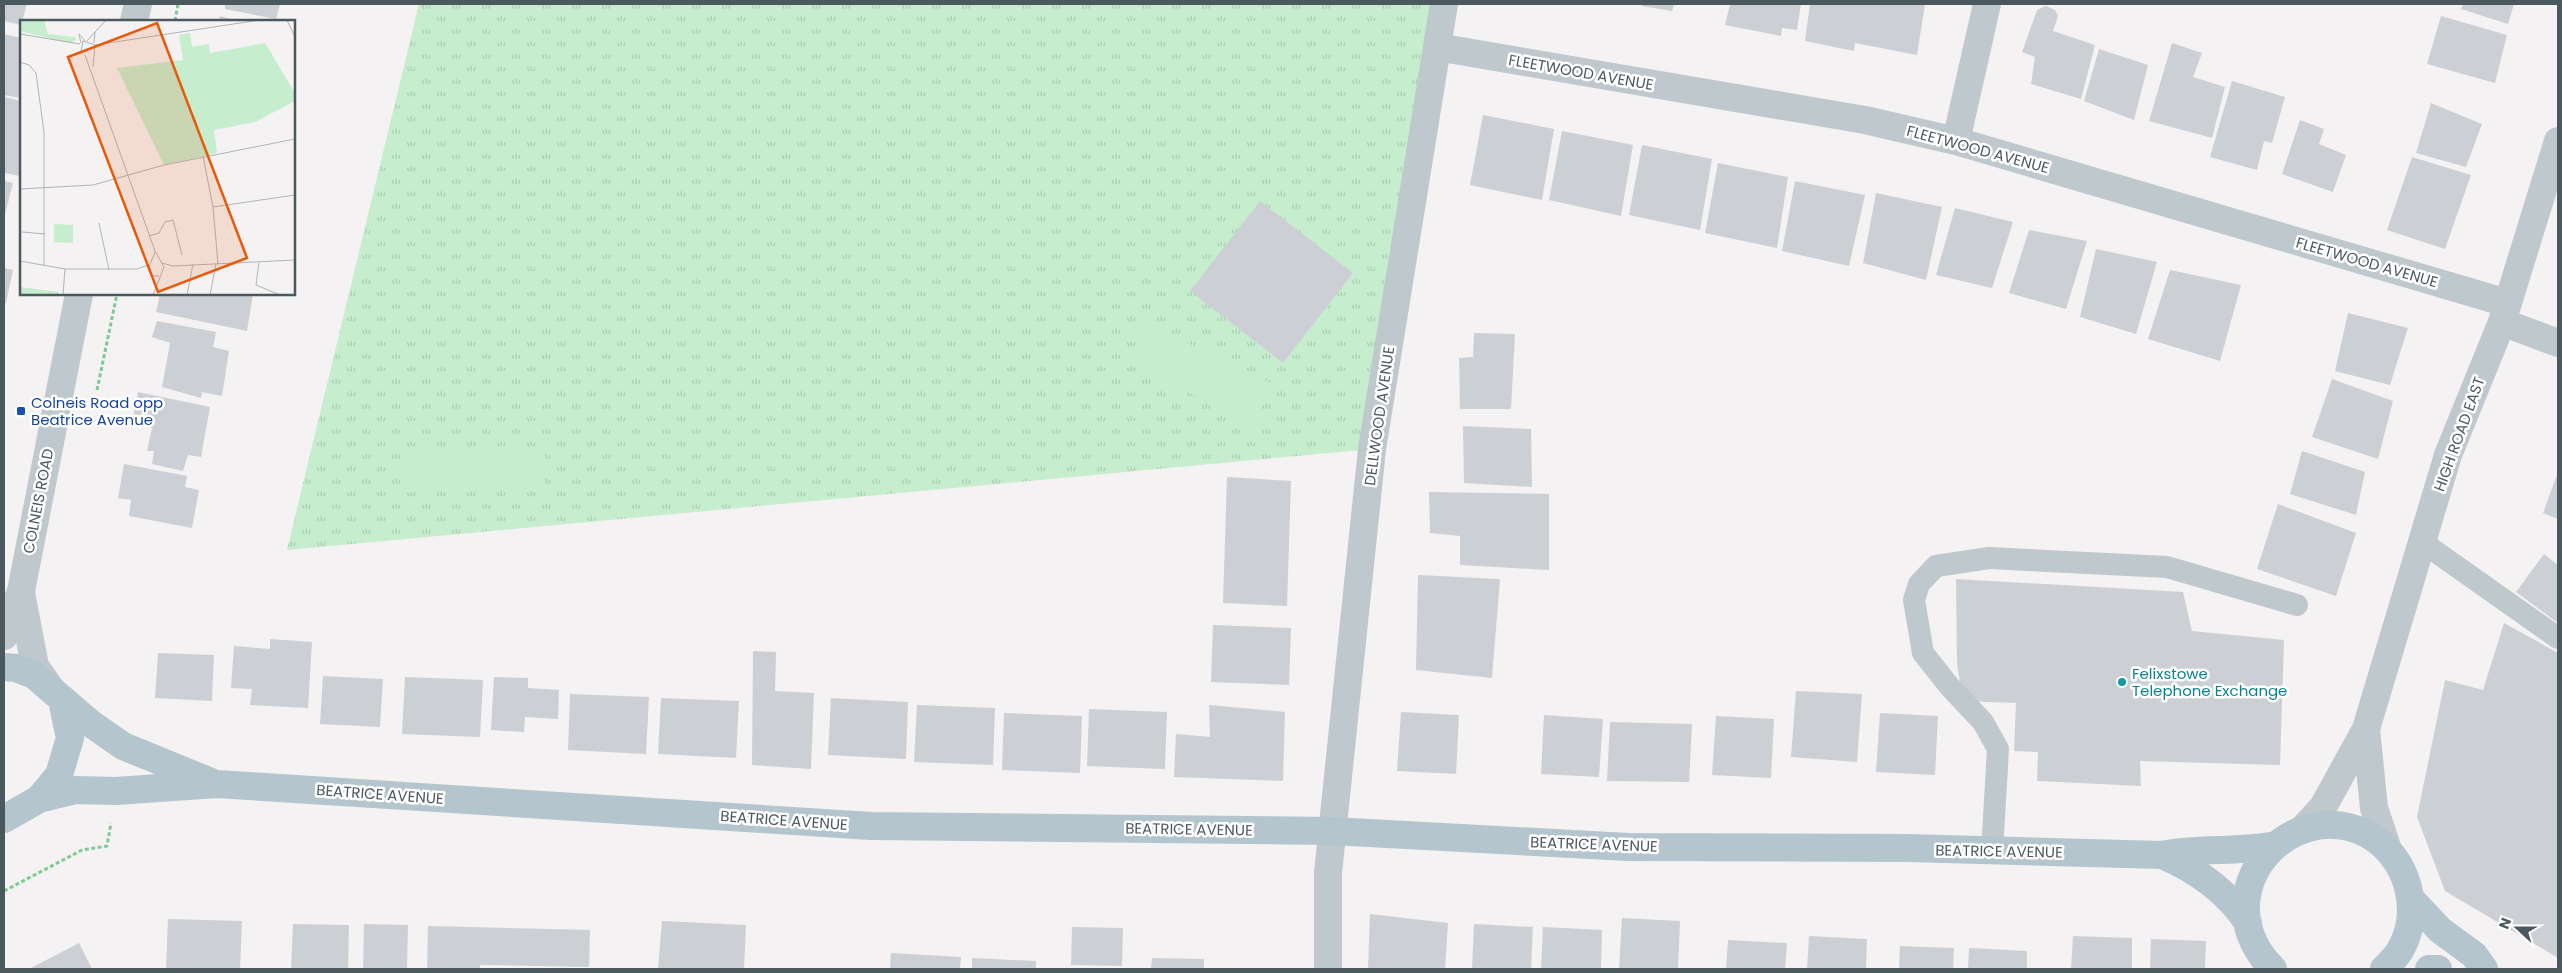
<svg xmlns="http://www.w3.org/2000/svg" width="2562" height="973" font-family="Poppins,sans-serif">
<defs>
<pattern id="park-tufts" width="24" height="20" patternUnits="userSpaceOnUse" patternTransform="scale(1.25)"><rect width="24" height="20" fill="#c5edce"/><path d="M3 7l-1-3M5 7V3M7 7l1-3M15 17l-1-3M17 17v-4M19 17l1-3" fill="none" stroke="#abcdb3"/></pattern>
</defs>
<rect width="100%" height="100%" fill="#f4f2f2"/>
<!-- park -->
<path fill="url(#park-tufts)" d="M419,4H1444L1372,449L287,550Z"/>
<!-- pitch -->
<path fill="#c5edce" d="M1146,323L1272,384L1253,424L1127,363Z
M544,447V490L403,492V448Z"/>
<!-- building -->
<path fill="#ccd0d4" d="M4,4H27L21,25L4,21Z
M225,4H280L276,19L225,9Z
M1643,4H1674L1672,11L1642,6Z
M1730,4H1801L1797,30L1782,28L1781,36L1725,25Z
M1810,4H1925L1917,55L1855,43L1854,51L1805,41Z
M2463,4H2514L2508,24L2461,9Z
M2046,6L2055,10L2058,16L2053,31L2095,45L2081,99L2031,84L2035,57L2022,52L2037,10Z
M220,16L238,21H219Z
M2441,16L2507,35L2495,83L2427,64Z
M4,34L21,38V98L4,95Z
M2172,43L2202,53L2193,77L2225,87L2212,138L2149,121Z
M2099,49L2148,65L2134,120L2084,101Z
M2232,81L2285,97L2272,143L2264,141L2257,170L2210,157Z
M4,97L21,101L20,176L4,173Z
M2431,103L2482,124L2466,167L2416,153Z
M1483,115L1554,129L1542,200L1470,185Z
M2300,120L2324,129L2319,144L2346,155L2333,192L2282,174Z
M1562,131L1633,145L1621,216L1549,200Z
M1642,145L1712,159L1700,230L1629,215Z
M2412,157L2471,175L2445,249L2387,230Z
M1718,163L1788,177L1777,248L1705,233Z
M4,181L13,183L4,218Z
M1795,181L1865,195L1849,266L1782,251Z
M1876,193L1942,207L1926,280L1863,263Z
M1260,201L1353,273L1283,363L1190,291Z
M1955,208L2013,222L1992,288L1936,275Z
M2029,230L2087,241L2066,309L2009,293Z
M2096,249L2157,262L2136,334L2080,317Z
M4,268L13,270L6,303H4Z
M2170,270L2241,285L2220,361L2148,339Z
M160,294H253L247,331L156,312Z
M2348,313L2408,328L2390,385L2335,371Z
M157,321L216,332L213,347L229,351L222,396L202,392L201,398L162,387L170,343L152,337Z
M1474,333L1515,334L1511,409H1460L1459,358L1473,357Z
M2332,379L2393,401L2378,459L2312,437Z
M138,392L210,407L201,457L188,455L183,471L152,464L154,451H147L152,428L132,423Z
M1463,426L1531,429L1532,487L1464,483Z
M2302,451L2365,472L2356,515L2290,494Z
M124,464L187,476L185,487L199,490L192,528L129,516L131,500L118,498Z
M2558,472V519L2543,513Z
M1227,477L1291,481L1287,606L1223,603Z
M1429,492L1549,494V570L1460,565V536L1430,533Z
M2278,504L2356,533L2336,596L2257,569Z
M2544,554L2558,565V623L2516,592Z
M1418,575L1500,579L1492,678L1416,670Z
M1956,579L2183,592L2192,631L2284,640L2280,765L2140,761L2141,786L2037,781L2038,752L2014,751L2016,703L1963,701L1957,664Z
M2504,623L2558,653V958L2445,891L2417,817L2445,680L2483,690Z
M1213,625L1291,628L1289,685L1211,682Z
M270,639L312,642L308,708L250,705L252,689L231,688L234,646L270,649Z
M753,651L776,652L775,691L814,693L811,769L752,765Z
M158,653L214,655L212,701L155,698Z
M323,676L383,679L380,727L320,724Z
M405,677L483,680L480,737L402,734Z
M494,677L528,678V688L559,690L558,719L525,717L524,732L491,730Z
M1796,691L1862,694L1857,762L1791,757Z
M570,694L649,697L646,754L568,750Z
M661,698L739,701L736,758L658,754Z
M831,698L908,702L906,759L828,755Z
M917,705L995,708L993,765L914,762Z
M1209,705L1285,712L1283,781L1174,777L1176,734L1210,737Z
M1089,709L1167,712L1165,769L1087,766Z
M1401,712L1459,715L1456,774L1397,771Z
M1004,713L1082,716L1080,773L1002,770Z
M1880,713L1938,716L1935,775L1876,772Z
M1544,715L1603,719L1599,777L1541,774Z
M1716,716L1774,719L1771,778L1712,775Z
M1610,722L1692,724L1689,782L1607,781Z
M1370,914L1448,923L1445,969H1368Z
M1622,918L1680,921L1678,969H1619Z
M168,919L242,921L240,969H166Z
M662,921L746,925L744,969H658Z
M293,924L349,925L348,969H291Z
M364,924L408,925L407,969H363Z
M1474,924L1533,927L1531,969H1472Z
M428,926L590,930L589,967L480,965V969H427Z
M1072,927L1123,928L1122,966L1071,965Z
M1543,927L1602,930L1601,969H1541Z
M1809,936L1867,939L1866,969H1807Z
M2073,936L2132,938V969H2071Z
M2151,939L2206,941L2205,969H2150Z
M1728,940L1787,943L1785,969H1726Z
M79,943L92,969H29Z
M1900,946L1954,948L1953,969H1899Z
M1969,948L2027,951V969H1968Z
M891,953L961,957L960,969H890Z
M972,958L1036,961V969H972Z
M1152,958L1204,959V969H1151Z"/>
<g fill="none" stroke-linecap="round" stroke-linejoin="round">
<!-- path -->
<path stroke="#7fc998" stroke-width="3" stroke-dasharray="4 2.5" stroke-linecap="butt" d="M175,21L178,4
M97,390L117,294
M4,891L82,850L107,846L111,823"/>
<!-- service -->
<path stroke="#bfc8cd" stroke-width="22" d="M2422,542L2558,638
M1992,851L1998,749L1983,722L1950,687L1923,653L1914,600L1919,584L1936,566L1989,558L2167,567L2297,605"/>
<!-- minor -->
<path stroke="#bfc8cd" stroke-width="28" d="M134,21L138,4
M1437,47L1865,120L1956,141L2507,303
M1956,141L1987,4
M2502,322L2558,343
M21,593L35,666L51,689
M4,636L21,591L79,294
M1328,969V873L1372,449L1444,4"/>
<!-- tertiary -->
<path stroke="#bfc8cd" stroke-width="28" d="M2366,729L2374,808L2388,850
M2302,830L2323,807L2366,729L2448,455L2502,322L2558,141"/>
<!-- primary -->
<path stroke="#b4c5ce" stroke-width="28" d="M4,667L16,668L34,675L90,723L123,746L211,782
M39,799L76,790L116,791L217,784L871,826L1332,831L1628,847L1908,848L2162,855C2200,847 2238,853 2276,845
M4,819L39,799L59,775L70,738L62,700
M2162,855C2197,870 2227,891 2248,923
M2411,899L2440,930L2474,955L2484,969
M2273,969C2252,948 2241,920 2248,890C2260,840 2319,808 2367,834C2408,856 2424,912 2399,952C2395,958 2389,964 2384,969
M2429,969H2438"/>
</g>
<!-- markers -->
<rect fill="#1a4fb4" stroke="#fff" stroke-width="2" x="16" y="406" width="10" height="10" rx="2.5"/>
<circle fill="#0f9aa8" stroke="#fff" stroke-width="2" cx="2122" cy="682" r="5"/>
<g text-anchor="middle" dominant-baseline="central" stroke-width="5" stroke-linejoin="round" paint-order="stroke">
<!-- street labels -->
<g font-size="15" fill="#4b585e" stroke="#fff">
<text transform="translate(1581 72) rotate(10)">FLEETWOOD AVENUE</text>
<text transform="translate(1978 149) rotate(15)">FLEETWOOD AVENUE</text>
<text transform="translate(2367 262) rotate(16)">FLEETWOOD AVENUE</text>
<text transform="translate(1379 416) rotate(-82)">DELLWOOD AVENUE</text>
<text transform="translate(2459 434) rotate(-70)">HIGH ROAD EAST</text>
<text transform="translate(38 501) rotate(-79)">COLNEIS ROAD</text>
<text transform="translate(380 794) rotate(4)">BEATRICE AVENUE</text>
<text transform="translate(784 820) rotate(4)">BEATRICE AVENUE</text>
<text transform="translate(1189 829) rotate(1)">BEATRICE AVENUE</text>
<text transform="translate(1594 844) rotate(2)">BEATRICE AVENUE</text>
<text transform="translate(1999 851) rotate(1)">BEATRICE AVENUE</text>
</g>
<!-- transit labels -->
<g font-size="15" fill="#164399" stroke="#fff" text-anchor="start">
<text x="31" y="402">Colneis Road opp<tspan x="31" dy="17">Beatrice Avenue</tspan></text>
</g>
<!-- culture labels -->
<g font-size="15" fill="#0d838f" stroke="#fff" text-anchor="start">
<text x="2132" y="673">Felixstowe<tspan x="2132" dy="17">Telephone Exchange</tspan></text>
</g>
</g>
<!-- overview -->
<g transform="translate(20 20)">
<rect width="275" height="275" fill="#f4f2f2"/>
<path d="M0,5L28,14L55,17L56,20L49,23L0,11ZM0,267L38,272L39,275H0Z" fill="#c5edce"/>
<path d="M0,0H24L28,14L0,5Z" fill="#c5edce"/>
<path d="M170,13L172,27L189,24L190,33L245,23L275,73V81L235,102L194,110L197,133L144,145L97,48L163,40L159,15Z" fill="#c5edce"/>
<path d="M241,32L269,79L236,98L208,52ZM34,204L53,205V223L34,222Z" fill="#c5edce"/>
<path fill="none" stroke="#b0b4b7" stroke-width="1" d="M267,0L275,17M75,12L86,0M0,14L60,24M67,21L75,12L74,23M61,23L59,14L65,21M75,25L240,0M61,31L63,21L75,25L73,47M65,35L135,231L144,247L133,275M0,42L9,45L16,53L24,112V246M183,136L193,187L198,244M0,169L73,165L144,145L275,119M193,187L275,175M79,203L89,250M2,212L25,214M129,216L139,213L145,202L153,200L162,235M135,232L128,249L132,256H139M0,241L45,249H117L128,245M239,242L236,265L260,275M142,243L153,246L275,240M43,275L45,249M167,275L173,244M190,275L196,244"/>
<path fill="#e8590c" fill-opacity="0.15" stroke="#e8590c" stroke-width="2.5" d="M137,3L227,238L138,272L48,37Z"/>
<rect width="275" height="275" fill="none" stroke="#4b585e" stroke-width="2.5"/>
</g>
<!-- border -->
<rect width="2562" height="973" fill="none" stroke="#4b585e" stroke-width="10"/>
<!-- north arrow -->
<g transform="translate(2517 928) rotate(291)" stroke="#ffffff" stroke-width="4" paint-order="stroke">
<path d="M0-4L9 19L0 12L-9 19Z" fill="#4b585e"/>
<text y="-8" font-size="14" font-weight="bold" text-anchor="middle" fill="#4b585e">N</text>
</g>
</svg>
